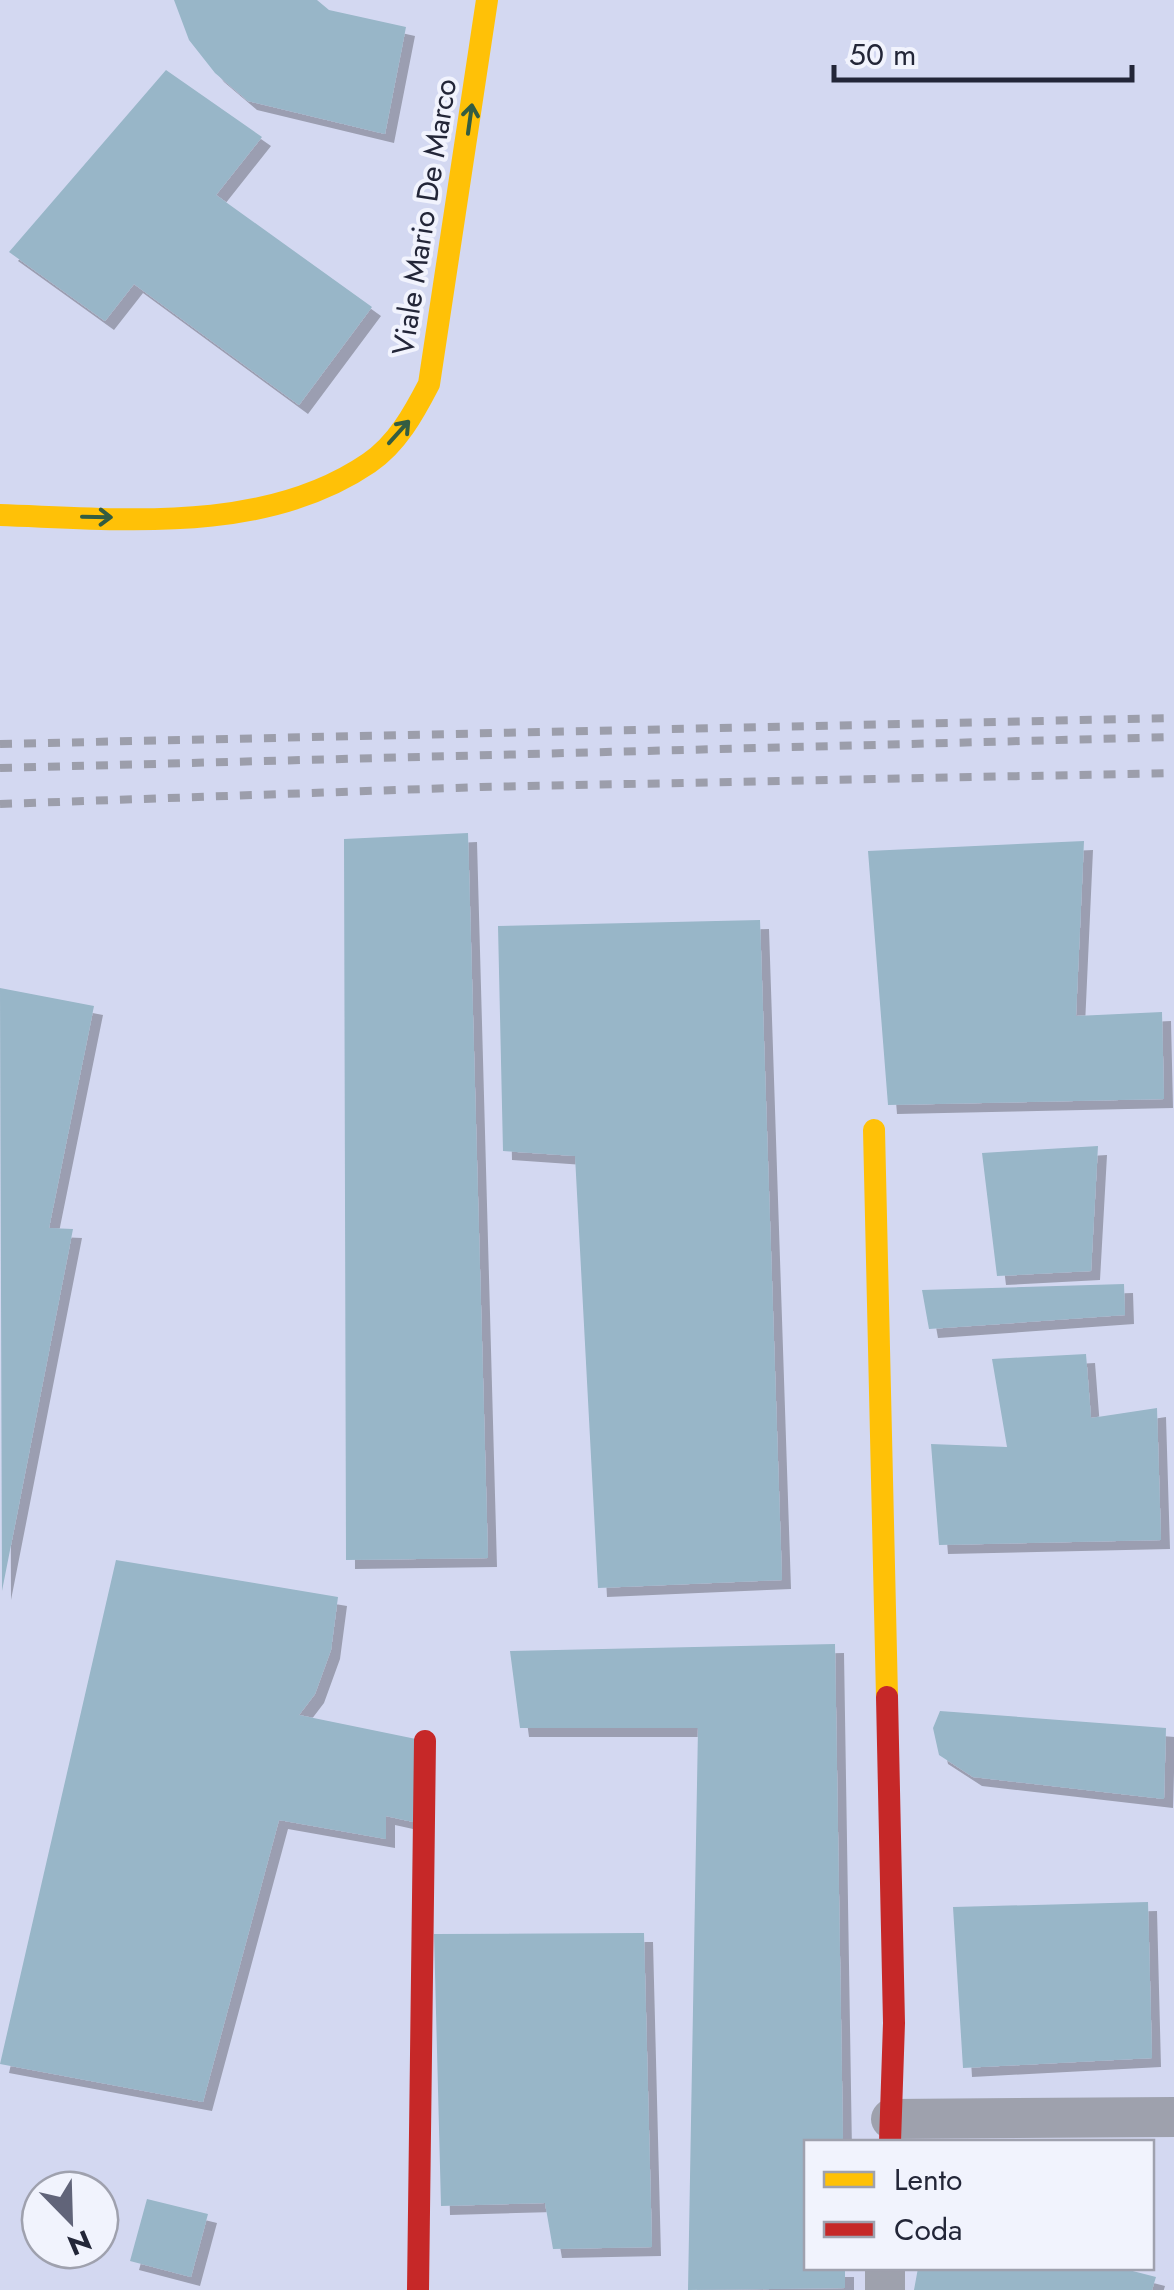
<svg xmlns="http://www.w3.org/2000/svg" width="1174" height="2290" font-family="Jost,sans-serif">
<defs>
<filter id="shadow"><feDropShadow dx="9" dy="9" stdDeviation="0" flood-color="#0004"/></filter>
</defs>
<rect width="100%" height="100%" fill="#d3d8f1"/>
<!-- building -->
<path fill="#98b6c8" filter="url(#shadow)" d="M174,0H317L329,10L406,27L385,134L248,101L215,73L189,40Z
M166,70L262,137L216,195L372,307L299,405L134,284L105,321L9,252Z
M468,833L488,1558L346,1560L344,839Z
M1084,841L1076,1016L1162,1012L1164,1099L888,1105L868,851Z
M760,920L782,1580L598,1588L575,1156L503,1151L498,926Z
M0,988L94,1006L49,1228L73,1229L2,1591Z
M1098,1146L1091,1271L997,1276L982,1153Z
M1124,1284L1125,1315L929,1329L922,1290Z
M1086,1354L1091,1418L1157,1408L1161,1540L939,1545L931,1444L1007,1447L992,1359Z
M116,1560L338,1597L331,1650L315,1694L299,1715L416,1739L413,1822L386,1816V1839L279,1820L203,2102L0,2064Z
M835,1644L843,2142H806V2268H845V2288L688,2290L698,1728H520L510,1651Z
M940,1711L1166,1728L1164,1799L973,1777L939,1755L933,1728Z
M1148,1902L1152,2058L963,2068L953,1907Z
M644,1933L652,2247L553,2249L545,2203L441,2206L434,1934Z
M147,2199L208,2214L191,2277L130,2261Z
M918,2268H1121L1156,2277L1152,2290H914Z"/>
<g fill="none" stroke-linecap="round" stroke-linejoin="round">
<!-- street -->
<path stroke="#9ea1ad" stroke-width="40" d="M891,2119L1174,2117
M885,2290V2268"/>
<!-- slow -->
<path stroke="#ffc107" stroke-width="22" d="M0,515C120,519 264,535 369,463C397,444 414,413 429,384L487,0
M874,1130L887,1697"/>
<!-- jam -->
<path stroke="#c62828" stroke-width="22" d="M887,1697L894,2023L890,2142
M418,2290L425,1741"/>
<!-- rail -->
<path stroke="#9c9eab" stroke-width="8" stroke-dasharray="12 12" stroke-linecap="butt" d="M0,744L1174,718
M0,768L1174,737
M0,804L481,787L1174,773"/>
</g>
<!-- one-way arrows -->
<defs><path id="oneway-shaft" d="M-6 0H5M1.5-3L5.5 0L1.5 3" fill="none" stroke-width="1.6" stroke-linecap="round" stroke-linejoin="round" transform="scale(2.5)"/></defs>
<g stroke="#335d42">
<use href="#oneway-shaft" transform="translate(470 119) rotate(-82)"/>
<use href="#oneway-shaft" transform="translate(399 432) rotate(-48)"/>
<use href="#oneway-shaft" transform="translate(97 517) rotate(1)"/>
</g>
<g text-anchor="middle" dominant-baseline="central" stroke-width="8" stroke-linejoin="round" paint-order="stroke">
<!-- street labels -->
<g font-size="30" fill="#232638" stroke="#f1f3fd">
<text transform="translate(424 217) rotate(-81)">Viale Mario De Marco</text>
</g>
</g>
<!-- legend -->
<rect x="804" y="2140" width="350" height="130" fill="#f1f3fd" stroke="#9fa1ae" stroke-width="2.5"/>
<rect x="824" y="2172" width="50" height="15" fill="#ffc107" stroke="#9fa1ae" stroke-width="2.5"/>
<text x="894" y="2190" font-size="30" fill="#232638">Lento</text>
<rect x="824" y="2222" width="50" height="15" fill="#c62828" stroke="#9fa1ae" stroke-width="2.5"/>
<text x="894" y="2240" font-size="30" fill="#232638">Coda</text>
<!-- north arrow -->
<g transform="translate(70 2220) rotate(157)"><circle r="48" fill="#f1f3fd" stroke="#9fa1ae" stroke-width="2.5"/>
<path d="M0-8L18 38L0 25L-18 38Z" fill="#616479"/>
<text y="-15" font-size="28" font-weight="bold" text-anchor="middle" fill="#232638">N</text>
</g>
<!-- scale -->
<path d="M834 65v15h298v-15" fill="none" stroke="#232638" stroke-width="5"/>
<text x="849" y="65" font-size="30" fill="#232638" stroke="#f1f3fd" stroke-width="8" paint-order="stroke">50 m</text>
</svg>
